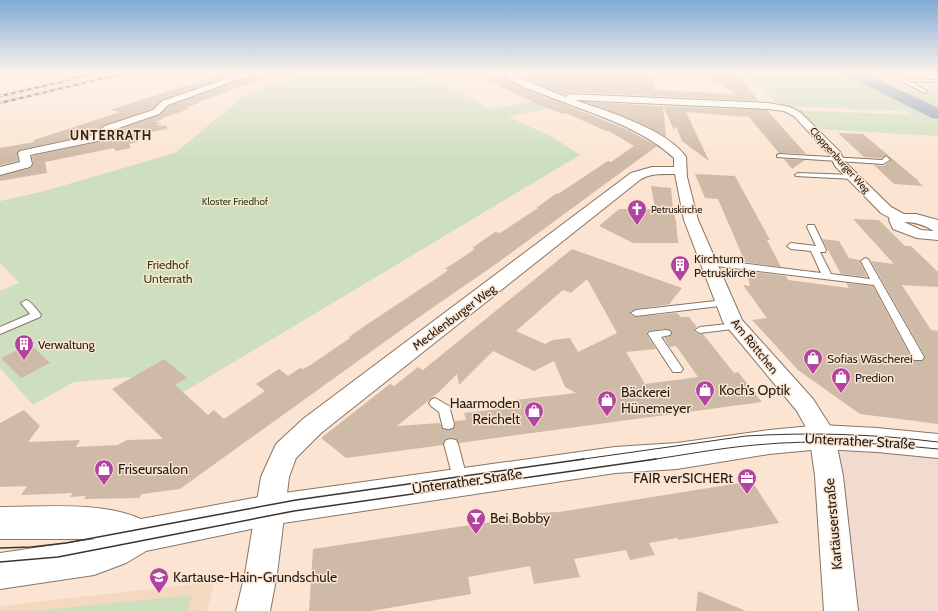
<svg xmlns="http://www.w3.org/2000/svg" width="938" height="611" font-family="Cabin,sans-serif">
<rect width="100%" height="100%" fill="#fbe5d2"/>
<!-- commercial -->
<path fill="#f1dacf" d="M884,448L938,455V611H849L830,453Z"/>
<!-- built -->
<path fill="#f4d9c0" d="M93,72H135L0,104V93Z
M214,582L207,611H0V606Z"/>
<!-- green -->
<path fill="#cedfc0" d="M305,72H431L423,82H441L490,109L551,98L566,104L508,117L551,136L580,155L162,405L132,377L74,382L33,405L0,368V291L19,283L0,263V201L41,192L175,153L244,96Z
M742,72H861L904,92L935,93L938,94V107L935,106L938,108V136L818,129L802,113L793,110L913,115L932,125L879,97L904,111L781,106Z
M192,595L187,611H32Z"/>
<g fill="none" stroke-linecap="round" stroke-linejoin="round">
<!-- river -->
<path fill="#859db6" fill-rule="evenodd" d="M844,72H862L938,108V119L932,118L846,75Z"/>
</g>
<!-- building -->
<path fill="#cfbaa7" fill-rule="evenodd" d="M228,72H242L162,100L152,109L105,125L89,135L20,150L17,153L18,161L0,165V148L34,142V140L120,112L110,110Z
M260,72H275V74L196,103H199L185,108L189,109L160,119H163L155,122L161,123L156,125L167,126V129L139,134L141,137L136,138L138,142L129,144L131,148L116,151L114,148L45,162L47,173L0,181V176L31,168L33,164L32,156L98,142L114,131L159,115L169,106Z
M542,72H654V90L738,94L695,72H734L759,101L570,92L566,95L518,75Z
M503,76L521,87L628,130L657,146L496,264L422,315L180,489L142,494L139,498L84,499L86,496L70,497L73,493L21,495L27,486L0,487V423L24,410L40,426L28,442L80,440L76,447L117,445L127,440L163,439L112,389L164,359L187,378L175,385L208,415L214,410L224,419L265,391L256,384L279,369L288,376L300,368L303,369L312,364L350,338L349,337L366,325L443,274L448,270L445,269L475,249L472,248L495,232L500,233L538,208H536L557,193L558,194L608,161L611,162L634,146L609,131H606L566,113L563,114L544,107L483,78Z
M585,102L663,106L666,137L636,121Z
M663,106L767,110L806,154L779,153L749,117L686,112L709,161L682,141L676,126L674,130Z
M838,133L863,134L920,182L917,181L923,186L894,184L874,165L883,166L891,161V159L887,155L881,158L864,157Z
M784,159L805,160L792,169Z
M695,174L735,176L770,240H767L781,267L745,262L718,199L705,198Z
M651,186L671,188L673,210L676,221L678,243H633L599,226L619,209H655Z
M853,219L879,220L905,246H911L938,272V287L902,285L931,330L938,331V424L860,414L798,370L752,320L767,318L743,285L750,286L747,271L786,276L788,280L849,288L846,283L873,286L913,361H923L925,356L871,261L894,264Z
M822,239L839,241L849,258L860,260V262L867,277L841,274Z
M572,249L682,288L670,303L671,304L636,309L630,314L636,317L677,313L681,317H689L697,327L694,329V331L699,334H703L734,373L738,372L762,402L459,443L456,439L451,438L445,439L443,445L346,458L321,438L390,384L394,386L418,367L423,370ZM587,279L617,333L578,352L570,338L553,340L545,344L516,331L563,290L571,293ZM666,329L670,330L672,334L670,336L664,338L670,347L676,346L698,377L645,384L626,352L656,349L647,335L648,331ZM493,351L534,371L554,361L565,387L576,393L515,400L517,407L464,413L466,420L455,421L454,428L448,430L442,428L440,423L397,426L439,392L457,374L459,385Z
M30,344L50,363L21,378L1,358Z
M752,481L779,523L679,540L677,538L649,543L655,555L630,560L626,550L574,559L580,577L534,584L530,566L468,577L471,594L371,611H309L313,549L510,519L538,513L559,512Z
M698,591L746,611H696Z"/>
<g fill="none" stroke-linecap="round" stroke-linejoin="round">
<!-- lane casing -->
<g stroke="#887564" stroke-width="2">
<path id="lane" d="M903,79L938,80V82L909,81L927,91L925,93L901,81Z
M779,154L882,160L886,156L890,160L883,164L777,157V155Z
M798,173L853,175L856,177L853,179L796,176L795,175Z
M808,225H814L826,250L825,252H820L831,274L870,279L861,261L865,258L868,259L924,357L922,360H914L874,285L708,265L704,262L708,259L821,273L811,251L791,249L787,246L791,243L816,246L807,227Z
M26,300C32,302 37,310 41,315L40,317L0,334V327L30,314L21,303Z
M724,300L729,303L728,305L636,316L631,313L636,310Z
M736,323L740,324L741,326L740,328L700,333L695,330L700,327Z
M666,330L670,331L671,333L670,335L661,337L683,369L681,372H673L648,334L649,332Z
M435,398L449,406L454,424L453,428L448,429L443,428L439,412L431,406L429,403L431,400Z
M451,439L456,440L458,444L468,482L466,486L461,488L456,486L454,482L444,444L446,440Z"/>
</g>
<!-- street casing -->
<g stroke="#887564" stroke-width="2">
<path id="street" d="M247,72H259L168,105L159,114L113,130L98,141L30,155L32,164L30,167L0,175V167L20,162L18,153L20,151L90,136L105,126L153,110L162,101Z
M501,72H510L527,81L566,97L570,94L768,103L790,107L800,112L840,152L845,162L891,207L904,214H916L938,220V240L917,238L893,229L889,220L890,218L881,213L835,166L830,155L794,116L784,111L768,109L575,100C606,111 667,129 686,157L687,177L698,220L742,320L813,399L834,432L843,476L858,611H824L815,476L809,433L797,411L723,322L684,220L675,174C662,174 652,173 641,179L321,433L296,458L289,477L277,574L270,611H236L245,574L261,477L276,444L303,419L631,173L652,167H674V158C638,125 589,113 545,95C530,89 512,84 501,72ZM904,222C916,222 924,225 934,231L921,230Z
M932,72H938V75Z"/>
</g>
<!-- secondary casing -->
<g stroke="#887564" stroke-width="2">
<path id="secondary" d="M822,425L877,428L938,434V458L877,452L822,449L769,454L677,469L615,473L270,525L146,551L126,563L94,575L0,589V553L96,539H0V507C43,507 101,501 141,519L270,495L615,447L677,443L769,430Z"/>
</g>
<!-- lane -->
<use href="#lane" fill="#fff" fill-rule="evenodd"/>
<!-- street -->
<use href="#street" fill="#fff" fill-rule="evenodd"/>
<!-- secondary -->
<use href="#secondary" fill="#fff" fill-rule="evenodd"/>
<!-- tram-far1 -->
<path stroke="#3d342c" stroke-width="1" d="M577,460L746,436C810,432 874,434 938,442
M649,460C684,455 720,448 755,445C816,439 877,443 938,449"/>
<!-- tram -->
<path stroke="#3d342c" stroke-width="1.5" d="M0,548L31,547L66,543L296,500L584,459
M0,562L58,557L294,511L656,459"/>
<!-- rail casing -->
<g stroke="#3d342c" stroke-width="2">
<path id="rail" d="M69,79L100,72
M0,96L74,79
M0,103L130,72"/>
</g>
<!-- rail -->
<use href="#rail" stroke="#fbe5d2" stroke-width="1.5" stroke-dasharray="4" stroke-linecap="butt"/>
</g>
<!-- sky -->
<linearGradient id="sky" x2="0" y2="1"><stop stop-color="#80abd4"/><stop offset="0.46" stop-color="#fdf3eb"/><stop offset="1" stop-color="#fdf3eb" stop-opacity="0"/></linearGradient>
<rect width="938" height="158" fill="url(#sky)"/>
<!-- icons -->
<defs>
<g id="church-pin" transform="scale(1)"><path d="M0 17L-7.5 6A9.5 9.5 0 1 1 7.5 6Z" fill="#b243a1" stroke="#fbe5d2"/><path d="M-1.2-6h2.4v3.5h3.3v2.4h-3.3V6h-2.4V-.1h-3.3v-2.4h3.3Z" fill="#fff"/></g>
<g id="building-pin" transform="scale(1)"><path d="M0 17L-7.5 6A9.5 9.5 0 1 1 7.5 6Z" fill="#b243a1" stroke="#fbe5d2"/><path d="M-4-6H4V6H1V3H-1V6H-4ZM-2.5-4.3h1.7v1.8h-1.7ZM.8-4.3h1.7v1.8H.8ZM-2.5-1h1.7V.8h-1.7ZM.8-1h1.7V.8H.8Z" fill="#fff"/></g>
<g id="shop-pin" transform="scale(1)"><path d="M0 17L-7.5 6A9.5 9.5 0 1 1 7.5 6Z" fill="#b243a1" stroke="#fbe5d2"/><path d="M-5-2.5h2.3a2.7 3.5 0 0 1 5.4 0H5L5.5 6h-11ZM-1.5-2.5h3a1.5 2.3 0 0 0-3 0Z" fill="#fff"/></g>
<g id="office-pin" transform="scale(1)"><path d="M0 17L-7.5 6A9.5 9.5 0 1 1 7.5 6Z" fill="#b243a1" stroke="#fbe5d2"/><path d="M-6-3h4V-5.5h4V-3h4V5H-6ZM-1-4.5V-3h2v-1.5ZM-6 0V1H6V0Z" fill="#fff"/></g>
<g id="bar-pin" transform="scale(1)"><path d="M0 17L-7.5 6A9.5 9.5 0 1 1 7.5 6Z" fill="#b243a1" stroke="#fbe5d2"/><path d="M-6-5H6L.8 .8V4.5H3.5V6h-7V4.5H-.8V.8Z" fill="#fff"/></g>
<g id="school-pin" transform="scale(1)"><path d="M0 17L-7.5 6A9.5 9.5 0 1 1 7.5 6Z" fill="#b243a1" stroke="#fbe5d2"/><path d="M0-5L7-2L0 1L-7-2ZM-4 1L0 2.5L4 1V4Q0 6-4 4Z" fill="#fff"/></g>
</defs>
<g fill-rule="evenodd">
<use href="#church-pin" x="637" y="209"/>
<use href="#building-pin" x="680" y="265"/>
<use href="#building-pin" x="24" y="344"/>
<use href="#shop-pin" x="813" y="358"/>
<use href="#shop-pin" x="841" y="377"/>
<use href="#shop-pin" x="705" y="390"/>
<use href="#shop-pin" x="607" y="400"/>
<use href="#shop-pin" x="534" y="411"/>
<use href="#shop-pin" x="104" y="469"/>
<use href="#office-pin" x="747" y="478"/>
<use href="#bar-pin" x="476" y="518"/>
<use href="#school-pin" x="159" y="577"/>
</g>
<g text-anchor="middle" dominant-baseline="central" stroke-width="3" stroke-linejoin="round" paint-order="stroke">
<!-- far-street labels -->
<g font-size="10" fill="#221b14" stroke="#fbe5d2">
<text transform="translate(840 160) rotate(48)">Cloppenburger Weg</text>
</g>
<!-- far-park labels -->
<g font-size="10" fill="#2a4012" stroke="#fbe5d2">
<text x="235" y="201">Kloster Friedhof</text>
</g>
<!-- far-poi labels -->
<g font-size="10" fill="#221b14" stroke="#fbe5d2" text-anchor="start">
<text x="651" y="209">Petruskirche</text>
</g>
<!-- poi labels -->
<g font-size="12" fill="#221b14" stroke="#fbe5d2" text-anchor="start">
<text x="694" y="258">Kirchturm<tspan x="694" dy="14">Petruskirche</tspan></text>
<text x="38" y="344">Verwaltung</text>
<text x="827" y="358">Sofias Wäscherei</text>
<text x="855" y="377">Predion</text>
</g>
<!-- park labels -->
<g font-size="12" fill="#2a4012" stroke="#fbe5d2">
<text x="168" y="264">Friedhof<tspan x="168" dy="14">Unterrath</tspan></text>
</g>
<!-- street labels -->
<g font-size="12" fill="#221b14" stroke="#fbe5d2">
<text transform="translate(454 317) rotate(-37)">Mecklenburger Weg</text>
<text transform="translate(755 346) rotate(51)">Am Röttchen</text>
</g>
<!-- far-district labels -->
<g font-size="13" font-weight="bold" letter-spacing="1" fill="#352616" stroke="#fbe5d2">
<text x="111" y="135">UNTERRATH</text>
</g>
<!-- near-poi labels -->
<g font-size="14" fill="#221b14" stroke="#fbe5d2" text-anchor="start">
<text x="719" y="390">Koch’s Optik</text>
<text x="621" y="392">Bäckerei<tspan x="621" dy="16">Hünemeyer</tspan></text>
<text x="520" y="403" text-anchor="end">Haarmoden<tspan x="520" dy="16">Reichelt</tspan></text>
<text x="118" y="469">Friseursalon</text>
<text x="733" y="478" text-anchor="end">FAIR verSICHERt</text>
<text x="490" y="518">Bei Bobby</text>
<text x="173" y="577">Kartause-Hain-Grundschule</text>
</g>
<!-- near-street labels -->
<g font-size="14" fill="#221b14" stroke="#fbe5d2">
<text transform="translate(860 441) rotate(3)">Unterrather Straße</text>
<text transform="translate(467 481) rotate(-8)">Unterrather Straße</text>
<text transform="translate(833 524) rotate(-95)">Kartäuserstraße</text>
</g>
</g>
</svg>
